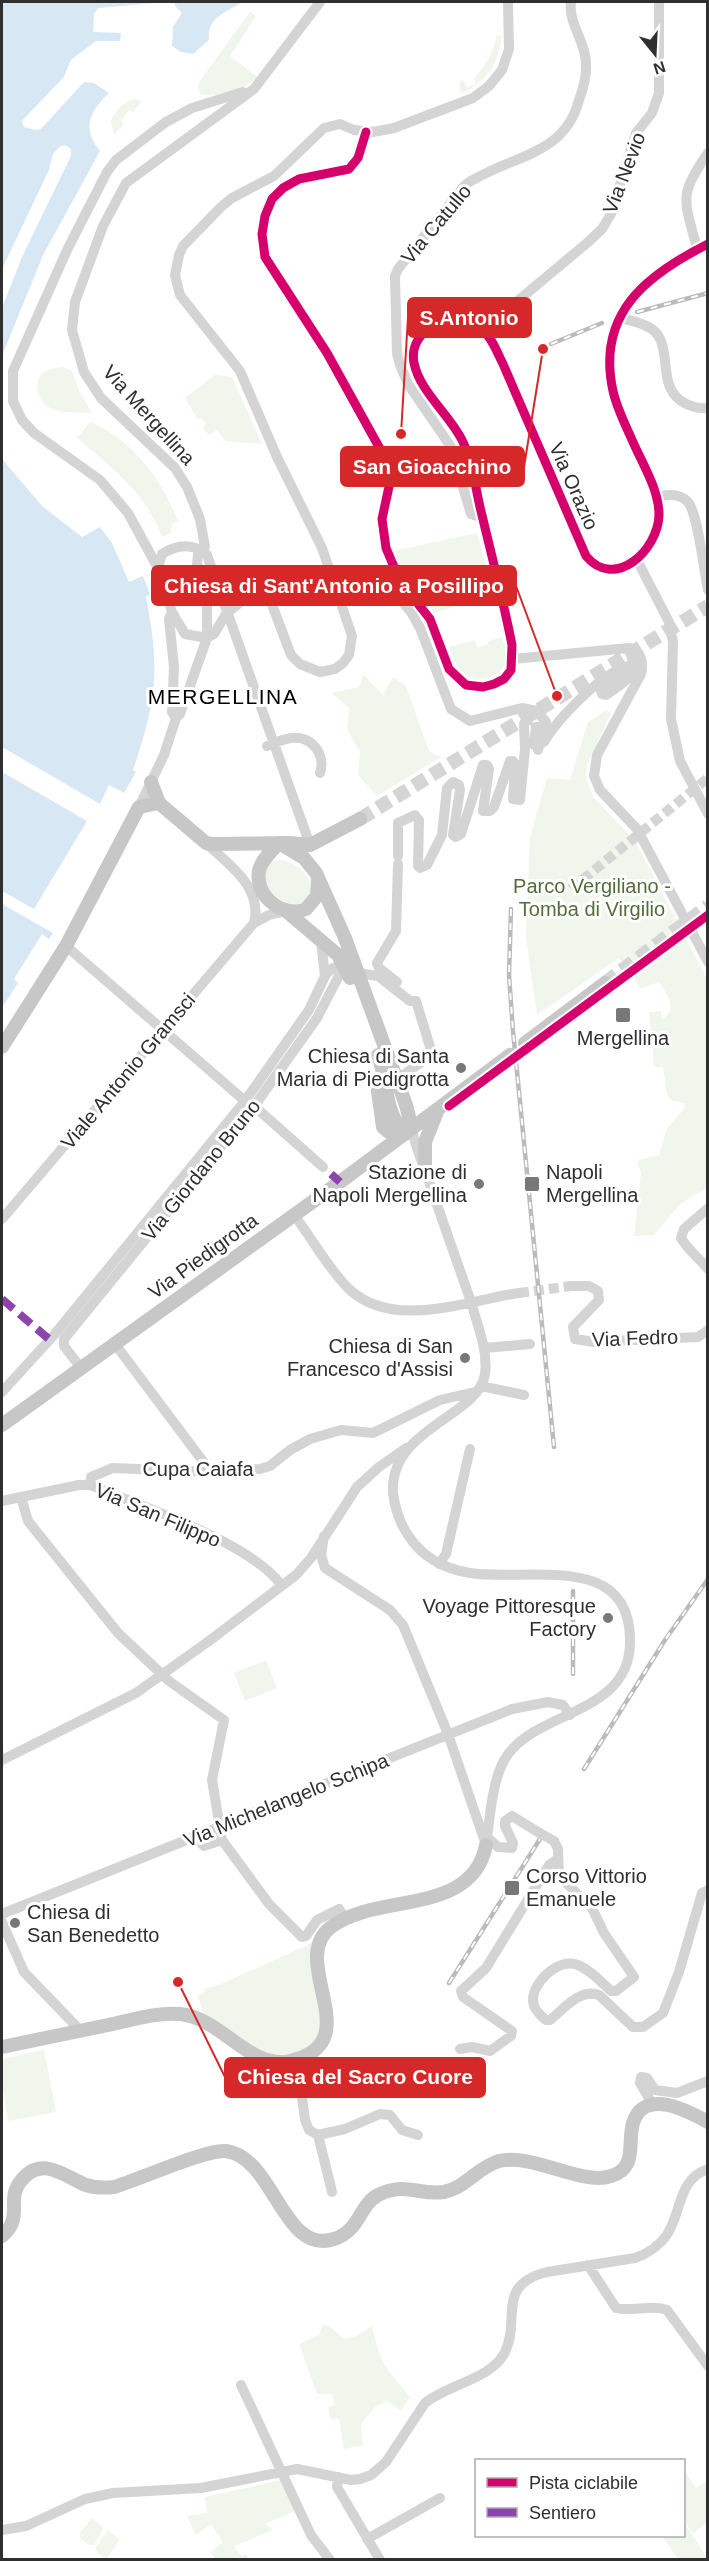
<svg xmlns="http://www.w3.org/2000/svg" width="709" height="2561" font-family="Arial,sans-serif">
<rect width="100%" height="100%" fill="#fff"/>
<!-- green -->
<path fill="#f1f6ec" d="M250,12L256,16L230,56L257,77C242,92 221,99 200,94L198,87L199,82Z
M497,35H501C501,62 486,82 462,93C459,88 458,84 462,79L467,88L476,84L474,79C486,64 493,53 497,35Z
M136,99L142,101L133,112L129,110L121,121L124,124L114,135L111,121C116,109 123,101 136,99Z
M63,367L72,371L80,393L92,413C79,412 62,414 50,408C37,402 32,381 44,372C49,368 57,368 63,367Z
M215,375L232,377L262,444L226,441L217,430L209,435L203,428L206,423L201,418L198,420L185,398Z
M90,422C132,439 162,480 178,521L173,523L170,533L163,537C157,526 152,514 145,504C126,478 102,459 77,438Z
M477,533L494,595L434,613C424,588 402,580 394,551Z
M502,637C504,644 508,653 506,661C501,679 476,684 462,672C455,666 453,655 449,647L475,640L477,648L488,644V641Z
M363,674L383,695L393,677L406,686L429,751L441,757L377,796L358,775L360,752L347,730L349,708L331,693L359,687Z
M606,710L611,713L587,765L586,779L594,798L635,841L707,979V1188L680,1204L654,1235L634,1236L641,1172L637,1163L639,1160L659,1155L667,1128L685,1108L684,1103L672,1101L667,1095L663,1067H654L649,1012L661,1011L662,1020C679,1008 667,995 659,982L640,989C635,980 631,967 621,964L619,958L537,1015L526,937L530,837L547,778L570,780L588,722Z
M280,860C297,862 309,874 312,891L305,904C272,911 248,864 280,860Z
M266,1660L277,1688L245,1701L234,1673Z
M312,1943C306,1974 346,2044 295,2053C276,2057 265,2056 248,2044C235,2036 217,2028 206,2016C201,2012 200,2001 198,1995L205,1993L204,1989L219,1985Z
M44,2050L56,2112L8,2121L2,2086V2059Z
M328,2325L344,2339L356,2336L372,2326C379,2361 387,2370 410,2397L401,2411L387,2401L375,2407L361,2424L363,2445L344,2449L339,2419L331,2420L328,2407L335,2405L332,2394H317L299,2344L319,2335L322,2326Z
M684,2470L696,2488L707,2481V2522L693,2534L684,2520Z
M280,2480L295,2511L265,2524L273,2530L234,2546L241,2556L247,2554L248,2560L216,2559L210,2552L223,2542L211,2524L196,2535L187,2516L207,2513L205,2497Z
M92,2518L104,2528L94,2545H89L80,2538V2533Z
M684,2522L707,2558V2559H678L662,2536H684Z
M108,2530L120,2540L106,2559L97,2553L96,2547Z"/>
<!-- water -->
<path fill="#d7e8f4" d="M2,2H166L98,8L94,14L93,32L121,33L120,41H96L71,60L64,77L22,121L24,127L36,130L84,82L94,83L109,93C90,111 81,128 100,151L43,255L2,356Z
M174,2H243C227,11 206,18 209,40L193,54L181,52L172,46L173,27L182,13L175,6Z
M2,459L42,506L82,537L100,527L112,543L129,582L143,576L150,594L146,597C160,669 157,700 133,770L136,772L124,793L109,785L100,804L2,747Z
M2,772L87,821L34,909L2,891Z
M2,904L53,933L49,939L42,934L14,979L18,983L2,1008Z"/>
<!-- pier -->
<path fill="#fff" d="M96,41H120L97,44L73,62L66,79L25,122L26,125L39,126L82,80L84,82L41,129L36,130L24,127L22,121L64,77L71,60Z
M65,145L71,149V156L22,257L2,308V269L49,170L53,154L59,147Z"/>
<g fill="none" stroke-linecap="round" stroke-linejoin="round">
<!-- minor-tunnel -->
<path stroke="#d5d5d5" stroke-width="10" stroke-dasharray="10 5" stroke-linecap="butt" d="M524,724L527,720L532,719L535,722L536,727
M571,889L708,778
M519,1293L571,1286"/>
<!-- major-tunnel -->
<path stroke="#d5d5d5" stroke-width="14" stroke-dasharray="14 7" stroke-linecap="butt" d="M360,819L708,606
M605,983L708,906"/>
<!-- minor -->
<path stroke="#d4d4d4" stroke-width="10" d="M366,132L358,158L349,169L299,179L283,188L272,199L265,216L262,234L265,257L327,353L384,456L390,482L382,519L386,548L400,581L430,619L449,669L466,685L483,687L494,684L504,679L511,670L512,645C503,599 491,553 480,507C475,485 472,460 462,440C449,414 420,392 414,363C407,327 457,308 482,329C492,338 497,352 503,364L586,556C615,591 658,550 659,515C659,490 643,465 633,442C626,426 617,409 613,391C596,314 646,275 708,244
M697,249C685,200 677,197 708,153
M620,318C630,320 643,323 652,329C674,346 656,383 681,401C689,406 698,409 708,408
M483,330L587,243L602,229L611,214L636,133L652,113L659,93V2
M657,497C668,494 680,493 688,502C698,514 704,572 708,590
M483,518L471,514L451,447L408,384L400,365L397,354L395,276L398,269L465,185C508,155 564,158 579,100C583,89 587,76 586,64C586,42 568,23 571,2
M637,560L669,622L673,642L671,719L680,761L708,814
M158,568L162,554C177,544 194,543 207,555L310,845
M400,581L394,592L411,612L420,628L451,709L470,721L522,708L537,711L546,722L538,750
M219,594L243,600L263,598L271,602L291,655L300,664L320,672L335,669L343,663L349,655L352,636L322,548L277,457L240,371L180,295L175,275L179,255L183,246L221,207L232,198L274,176L324,128L340,124L354,130L373,132L394,128L473,98L489,86L502,70L509,49L508,2
M172,612L185,634L207,638V596L197,564L198,554L205,547L200,519L187,487L175,468L101,398L84,372L72,330L75,302L103,226L126,183L254,89L320,2
M513,659L629,648C641,650 644,663 641,674L597,755L594,776L600,790L637,829L708,962
M176,718L172,712L174,667L169,619L172,612L158,568L128,513L100,480L34,433L22,420L13,401V371L68,248L107,172L116,160L166,122L192,108L243,92
M544,742C557,720 602,672 628,666L626,672L601,691L602,694L606,695C628,679 639,676 629,648
M534,745L536,727
M267,746C274,743 283,739 291,738C312,735 326,755 320,773
M139,807L164,755L176,718L180,714L207,638L214,634L226,614L243,600
M206,843C229,865 263,887 254,923
M398,856V823L415,815L419,820L418,866L420,868L427,865L442,835L447,788L453,782L459,785L460,790L453,835L456,837L461,834L483,765H487L489,769L483,811H490L494,807L510,761H513L515,764L513,799L520,800L525,749L524,724
M321,941L325,976
M66,946L245,1101
M358,973L378,976L410,1001H416L431,1050L426,1059L396,1080
M397,982L379,968L377,963L396,931L398,864
M254,1106L323,1167
M412,1129C415,1147 423,1164 429,1181C443,1223 458,1264 472,1305C478,1327 488,1351 485,1374C479,1417 389,1428 393,1493C395,1508 399,1522 408,1535C422,1557 445,1569 470,1573C527,1582 632,1550 630,1643C629,1713 542,1710 509,1753C492,1774 490,1818 486,1845
M707,1209L684,1229L681,1238C688,1250 699,1258 708,1269
M294,1215C311,1237 330,1271 349,1289C394,1331 467,1300 519,1293
M2,1219L254,923L269,915L286,911
M571,1286H589L598,1291L599,1300L573,1327L575,1339L594,1342L698,1337L708,1330
M115,1344L211,1472
M484,1348L530,1344
M81,1368L64,1346V1339L255,1105L317,1018L345,964
M481,1386L524,1395
M2,1392L54,1335L245,1101L309,1010L326,974L333,968L345,964
M90,1485L91,1477L113,1468L211,1472L260,1469L270,1466L290,1450L310,1439L341,1430L373,1433L440,1400L475,1392
M21,1497L28,1521L118,1633L169,1681L224,1720L212,1780L222,1840L269,1904L302,1937L306,1936L317,1920L339,1909L346,1919
M2,1501L79,1485H90C140,1506 251,1542 282,1586
M324,1536L321,1555L325,1568L390,1610L403,1625L448,1734L485,1842
M439,1564L446,1554L470,1449
M209,1641L296,1575L311,1558L357,1487L379,1467L406,1448
M2,1760L136,1693
M225,1824L512,1709L548,1702L563,1705L570,1715
M195,1837L204,1846L222,1840
M487,1837L498,1847L512,1848L513,1843L505,1826V1821L512,1816L538,1832
M554,1841L558,1849L559,1876L592,1908L604,1933L634,1977L616,1991H611C601,1982 591,1970 578,1965C558,1957 532,1983 533,2001C533,2009 541,2016 546,2020H550C564,2009 580,1988 599,1995L633,2027H643L663,2013L679,1972L702,1893L708,1890
M2,1914L199,1835
M2,1922L24,1972L76,2026
M460,2049L472,2047L490,2051L511,2036L512,2031L463,1997L461,1991L486,1968L549,1865L558,1859
M297,2059L305,2120L309,2130L318,2135L332,2192
M653,2105L640,2083L641,2077L647,2078L655,2090L677,2093L708,2081
M318,2135L345,2129L380,2114L390,2115L402,2130L418,2135
M588,2265L616,2308C633,2312 651,2304 667,2310L708,2366
M241,2385L311,2535L330,2560
M338,2477L337,2487L380,2560
M2,2530L26,2526L85,2499L113,2493L201,2488L297,2469L351,2480L360,2479L371,2475L386,2462L425,2403C447,2385 490,2379 504,2354C522,2320 494,2285 547,2272L635,2258C646,2254 659,2246 666,2236C682,2214 677,2179 708,2169
M367,2539L440,2498"/>
<!-- major -->
<path stroke="#c7c7c7" stroke-width="14" d="M151,782L159,803
M279,843L304,858L316,873L345,938L406,1105L412,1129
M279,843C272,851 261,860 259,871C254,896 284,919 306,909L317,896L318,879
M286,911L338,955L350,978
M525,1043L605,983
M2,1047L66,946L139,807L159,803L206,843L212,844L290,843L310,845L360,819
M378,1055C388,1082 384,1113 405,1134
M377,1084L383,1127L389,1132L405,1134
M425,1170V1142L437,1112
M2,1425L340,1182L510,1055
M2,2047C37,2040 73,2032 108,2025C132,2020 156,2012 180,2014C222,2018 249,2070 290,2061C371,2043 286,1961 331,1927C377,1892 472,1917 486,1845
M2,2236C24,2218 6,2200 20,2182C41,2154 64,2176 86,2185C95,2188 104,2188 114,2187C138,2180 206,2149 226,2151C274,2157 283,2256 334,2239C360,2231 359,2205 378,2195C406,2181 419,2196 444,2192C465,2188 478,2167 499,2161C534,2153 581,2186 611,2176C638,2168 627,2143 633,2123C644,2087 688,2111 708,2122"/>
<!-- rail casing -->
<g stroke="#bbb" stroke-width="4.5">
<path id="rail" d="M637,312L708,293
M551,344L602,323
M511,909L509,975L513,1031L554,1447
M573,1674V1591
M584,1769L665,1640L708,1579
M449,1983L540,1839"/>
</g>
<!-- rail -->
<use href="#rail" stroke="#fff" stroke-width="2" stroke-dasharray="7" stroke-linecap="butt"/>
<!-- minor-bridge -->
<path stroke="#d4d4d4" stroke-width="10" d="M136,1693L209,1641
M538,1832L554,1841
M199,1835L225,1824"/>
<!-- quiet -->
<path stroke="#8e44ad" stroke-width="8" stroke-dasharray="15 8" stroke-linecap="butt" d="M331,1174L340,1182
M2,1299L50,1340"/>
<!-- cycleway casing -->
<g stroke="#fff" stroke-width="13">
<path id="cycleway" d="M366,132L358,158L349,169L299,179L283,188L272,199L265,216L262,234L265,257L327,353L384,456L390,482L382,519L386,548L400,581L430,619L449,669L466,685L483,687L494,684L504,679L511,670L512,645C503,599 491,553 480,507C475,485 472,460 462,440C449,414 420,392 414,363C407,327 457,308 482,329C492,338 497,352 503,364L586,556C615,591 658,550 659,515C659,490 643,465 633,442C626,426 617,409 613,391C596,314 646,275 708,244
M449,1106L708,915"/>
</g>
<!-- cycleway -->
<use href="#cycleway" stroke="#d6006c" stroke-width="9"/>
</g>
<!-- markers -->
<g fill="#787878" stroke="#fff" stroke-width="2">
<rect x="615" y="1007" width="16" height="16" rx="3"/>
<circle cx="461" cy="1068" r="6"/>
<circle cx="479" cy="1184" r="6"/>
<rect x="524" y="1176" width="16" height="16" rx="3"/>
<circle cx="465" cy="1358" r="6"/>
<circle cx="608" cy="1618" r="6"/>
<rect x="504" y="1880" width="16" height="16" rx="3"/>
<circle cx="15" cy="1923" r="6"/>
</g>
<g text-anchor="middle" dominant-baseline="central" stroke-width="6" stroke-linejoin="round" paint-order="stroke">
<!-- street labels -->
<g font-size="20" fill="#2f2f2f" stroke="#fff">
<text transform="translate(624 173) rotate(-69)">Via Nevio</text>
<text transform="translate(436 224) rotate(-50)">Via Catullo</text>
<text transform="translate(149 415) rotate(48)">Via Mergellina</text>
<text transform="translate(574 486) rotate(66)">Via Orazio</text>
<text transform="translate(128 1071) rotate(-50)">Viale Antonio Gramsci</text>
<text transform="translate(201 1170) rotate(-51)">Via Giordano Bruno</text>
<text transform="translate(203 1256) rotate(-36)">Via Piedigrotta</text>
<text transform="translate(635 1338) rotate(-2)">Via Fedro</text>
<text x="198" y="1469">Cupa Caiafa</text>
<text transform="translate(158 1515) rotate(23)">Via San Filippo</text>
<text transform="translate(286 1800) rotate(-22)">Via Michelangelo Schipa</text>
</g>
<!-- park labels -->
<g font-size="20" fill="#506f38" stroke="#fff">
<text x="592" y="886">Parco Vergiliano -<tspan x="592" dy="23">Tomba di Virgilio</tspan></text>
</g>
<!-- poi labels -->
<g font-size="20" fill="#2f2f2f" stroke="#fff" text-anchor="end">
<text x="623" y="1038" text-anchor="middle">Mergellina</text>
<text x="449" y="1056">Chiesa di Santa<tspan x="449" dy="23">Maria di Piedigrotta</tspan></text>
<text x="467" y="1172">Stazione di<tspan x="467" dy="23">Napoli Mergellina</tspan></text>
<text x="546" y="1172" text-anchor="start">Napoli<tspan x="546" dy="23">Mergellina</tspan></text>
<text x="453" y="1346">Chiesa di San<tspan x="453" dy="23">Francesco d'Assisi</tspan></text>
<text x="596" y="1606">Voyage Pittoresque<tspan x="596" dy="23">Factory</tspan></text>
<text x="526" y="1876" text-anchor="start">Corso Vittorio<tspan x="526" dy="23">Emanuele</tspan></text>
<text x="27" y="1912" text-anchor="start">Chiesa di<tspan x="27" dy="23">San Benedetto</tspan></text>
</g>
<!-- neighbourhood labels -->
<g font-size="21" letter-spacing="1.5" fill="#000" stroke="#fff">
<text x="223" y="696">MERGELLINA</text>
</g>
</g>
<!-- callouts -->
<path fill="none" stroke="#d62828" stroke-width="2" d="M401 434L408 317M543 349L524 467M557 696L516 586M178 1982L225 2077"/>
<g fill="#d62828" stroke="#fff" stroke-width="2">
<circle cx="401" cy="434" r="6"/>
<circle cx="543" cy="349" r="6"/>
<circle cx="557" cy="696" r="6"/>
<circle cx="178" cy="1982" r="6"/>
</g>
<g fill="#d62828" stroke="#d62828" stroke-width="2">
<rect x="408" y="298" width="123" height="39" rx="6"/>
<rect x="341" y="447" width="183" height="39" rx="6"/>
<rect x="152" y="566" width="364" height="39" rx="6"/>
<rect x="225" y="2058" width="260" height="39" rx="6"/>
</g>
<g font-size="21" text-anchor="middle" font-weight="bold" fill="#fff">
<text x="469" y="325">S.Antonio</text>
<text x="432" y="474">San Gioacchino</text>
<text x="334" y="593">Chiesa di Sant'Antonio a Posillipo</text>
<text x="355" y="2084">Chiesa del Sacro Cuore</text>
</g>
<!-- border -->
<rect width="709" height="2561" fill="none" stroke="#2f2f2f" stroke-width="6"/>
<!-- legend -->
<rect x="475" y="2459" width="210" height="78" fill="#ffffff" stroke="#acacac" stroke-width="1.5"/>
<rect x="487" y="2478" width="30" height="9" fill="#d6006c" stroke="#acacac" stroke-width="1.5"/>
<text x="529" y="2489" font-size="18" fill="#2f2f2f">Pista ciclabile</text>
<rect x="487" y="2508" width="30" height="9" fill="#8e44ad" stroke="#acacac" stroke-width="1.5"/>
<text x="529" y="2519" font-size="18" fill="#2f2f2f">Sentiero</text>
<!-- north arrow -->
<g transform="translate(655 54) rotate(162)" stroke="#ffffff" stroke-width="4.5" paint-order="stroke">
<path d="M0-4.5L10 22L0 15L-10 22Z" fill="#2f2f2f"/>
<text y="-9" font-size="16" font-weight="bold" text-anchor="middle" fill="#2f2f2f">N</text>
</g>
</svg>
